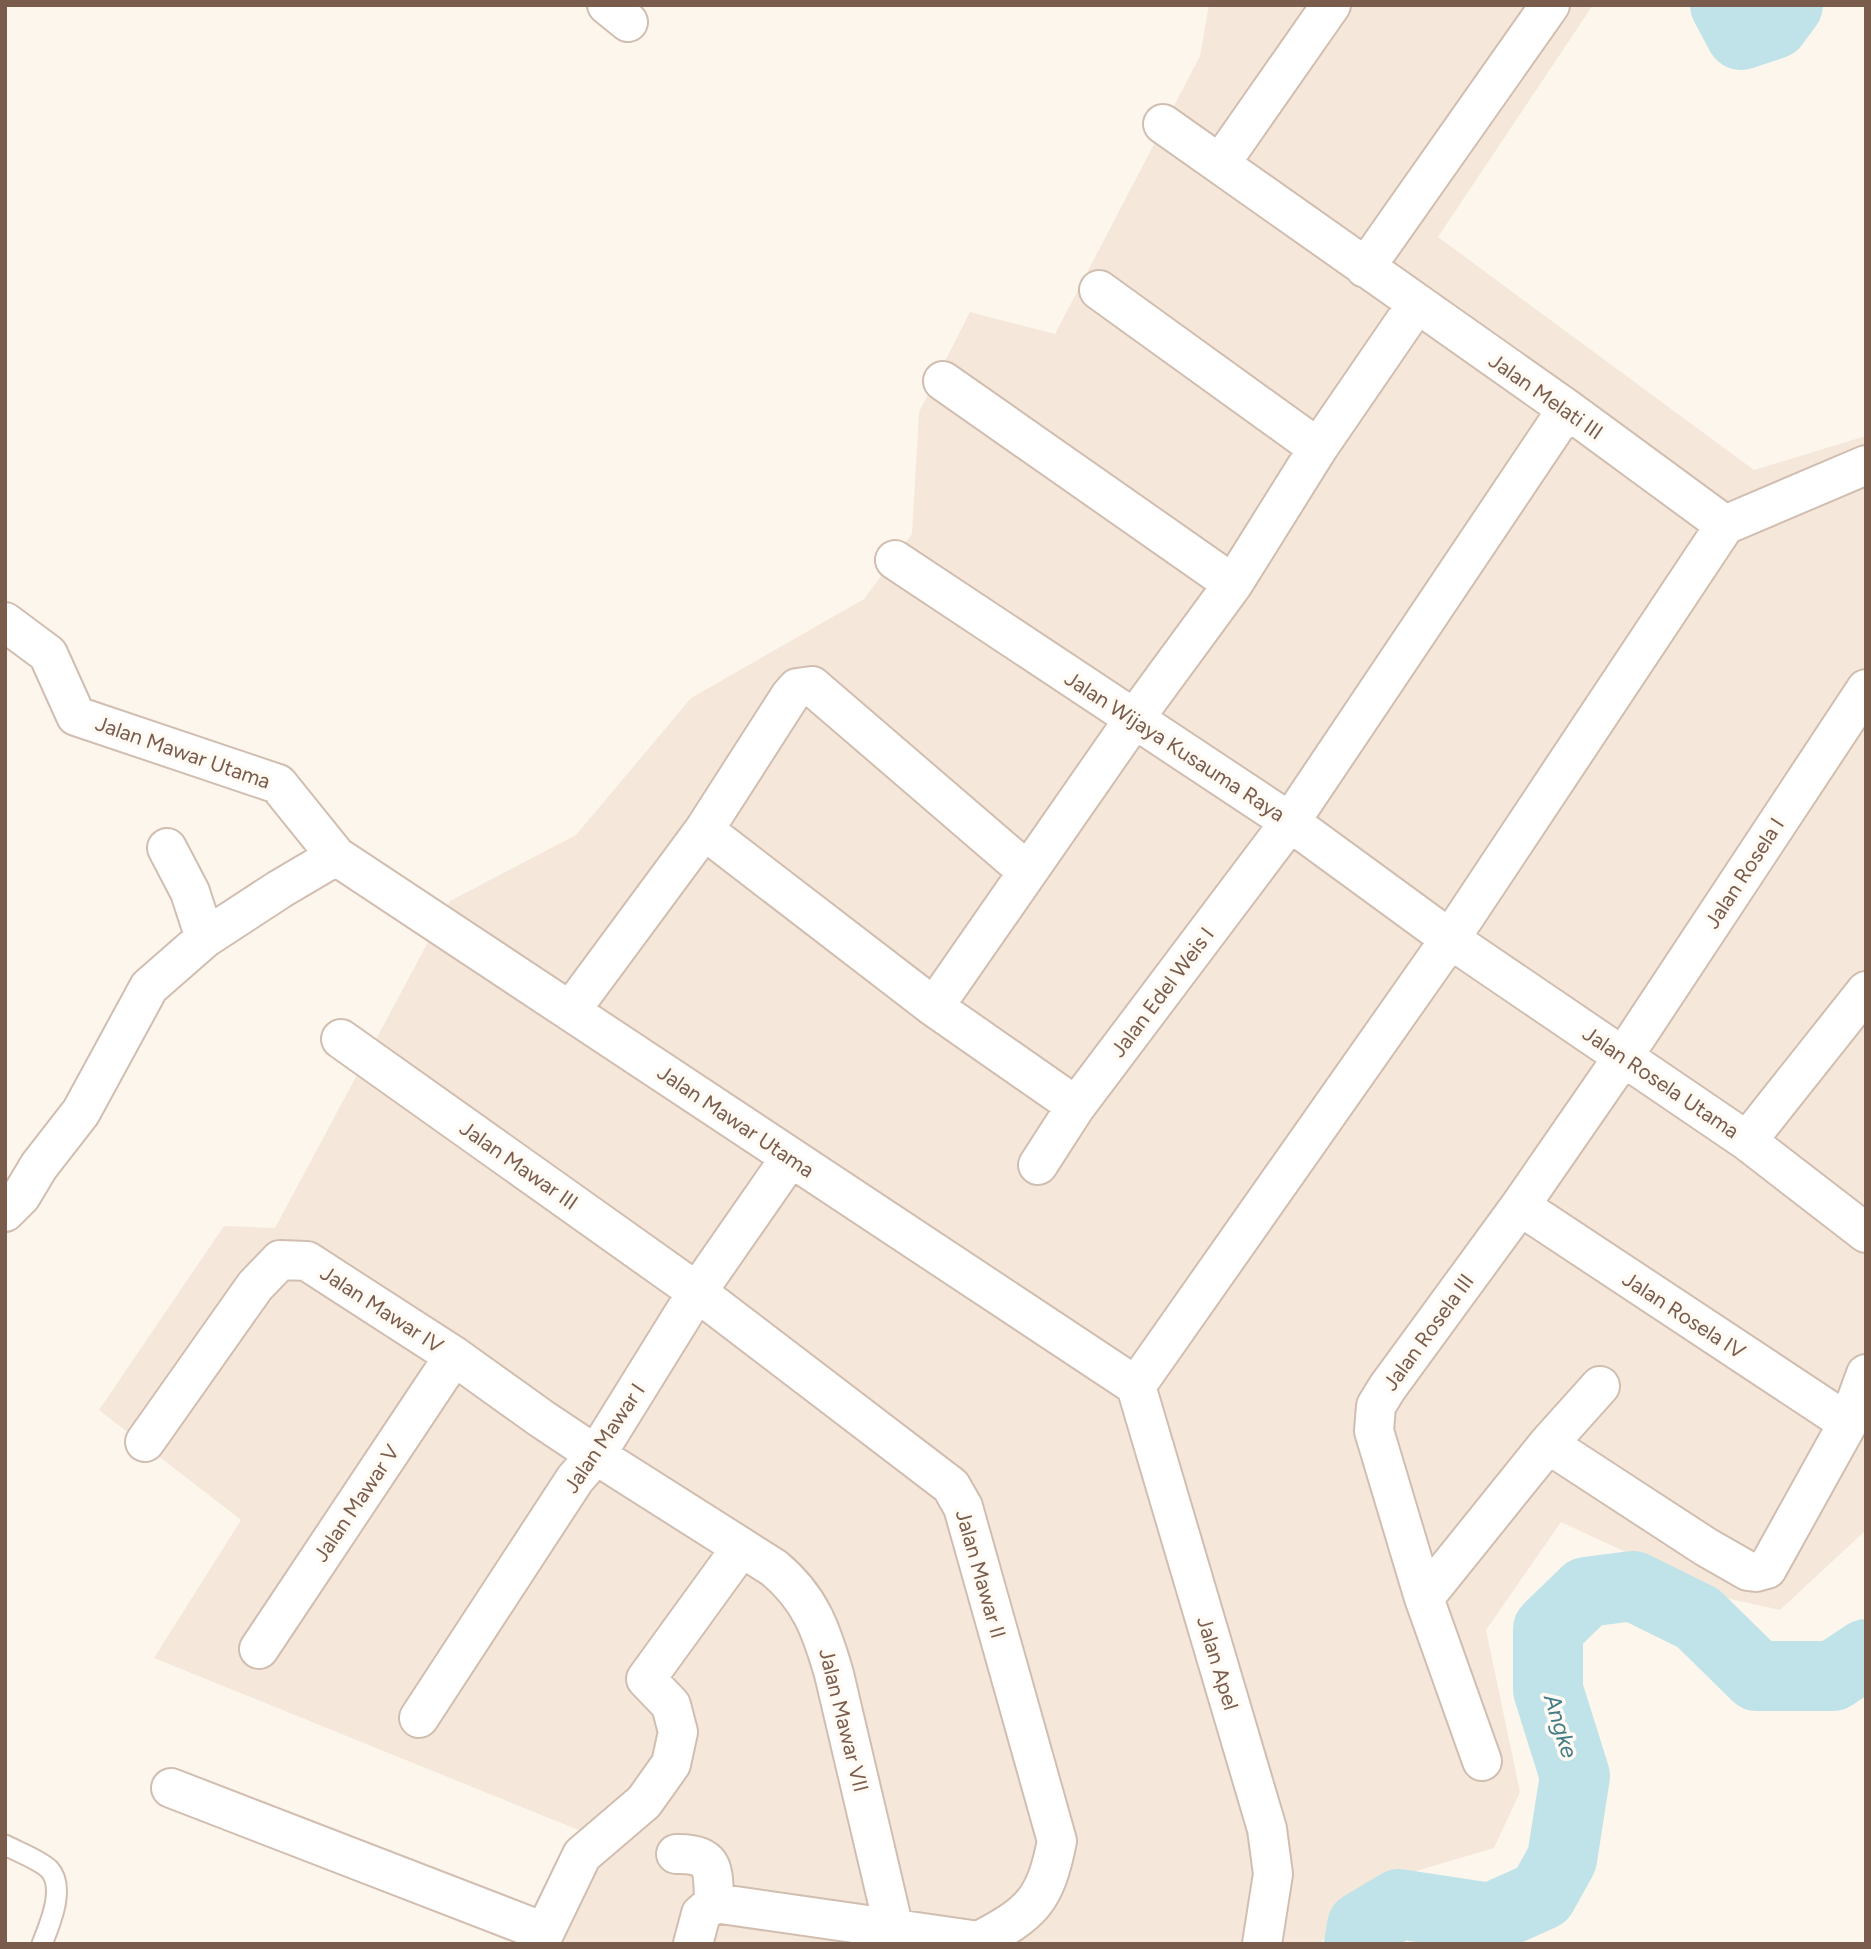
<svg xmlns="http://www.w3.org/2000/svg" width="1871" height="1949" font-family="Figtree,sans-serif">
<rect width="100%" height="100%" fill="#fdf6ec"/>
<!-- residential -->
<path fill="#f5e8da" d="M1209,5H1593L1438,237L1754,470L1866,436V1530L1780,1610L1722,1597L1561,1522L1486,1630L1520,1792L1494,1848L1362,1887L1320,1944H562L608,1842L154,1658L241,1520L99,1410L224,1226L275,1228L450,901L576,835L691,698L864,599L912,534L919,412L970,312L1055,334L1200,56Z"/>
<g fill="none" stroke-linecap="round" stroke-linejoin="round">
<!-- river -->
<path stroke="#bfe3e8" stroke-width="70" d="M1725,5L1741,35L1774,24L1788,5
M1359,1944L1362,1926L1399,1904L1491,1918L1542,1895L1562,1859L1575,1776L1548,1690V1629L1586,1592L1633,1586L1698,1618L1757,1676H1833L1866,1654"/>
<!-- lane casing -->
<g stroke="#d1beb0" stroke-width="23">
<path id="lane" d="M5,1845C18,1852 38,1859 49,1869C66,1887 50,1924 42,1944"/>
</g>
<!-- street casing -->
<g stroke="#d1beb0" stroke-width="42">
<path id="street" d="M607,5L628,22
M1163,124L1567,409L1725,525
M1220,164L1331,5
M1365,268L1550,5
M1099,290L1318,448
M943,381L1233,584
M895,560L1290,822L1450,939L1747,1141L1866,1233
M5,622L48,654L76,716L278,784L336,856L1136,1386
M704,830L934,1007L1076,1106
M167,848L190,892L205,938
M934,1007L1134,719L1233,584L1318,448L1416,305
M571,1010L704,830L790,696L797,688L812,686L1027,871
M341,1039L697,1292L951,1486L963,1507L1057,1841C1045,1901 1032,1913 979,1941
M1747,1141L1866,991
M1038,1165L1076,1106L1290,822L1567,409
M1520,1206L1848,1423
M5,1212L21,1196L39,1166L81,1112L149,987L205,938L280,889L336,856
M1136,1386L1450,939L1725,525L1866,465
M1136,1386L1267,1829L1273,1874L1262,1944
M145,1442L255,1286L280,1260L307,1261L454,1356L542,1419L596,1455L774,1568C810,1598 821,1629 834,1674L894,1929
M1548,1444L1706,1547L1748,1571L1756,1572L1767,1569L1848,1423L1866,1374
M1424,1598L1548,1444L1600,1386
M259,1649L454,1356
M419,1718L575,1479L596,1455L697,1292L790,1158
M1482,1761L1424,1598L1374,1431L1376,1406L1387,1388L1520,1206L1623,1057L1866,689
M171,1788L544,1932
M676,1854C716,1853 713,1870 714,1903
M539,1944L582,1855L644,1802L671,1764L678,1732L671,1705L646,1679L741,1548
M693,1944L701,1914L714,1903L979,1941"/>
</g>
<!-- lane -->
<use href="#lane" stroke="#fff" stroke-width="19"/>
<!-- street -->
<use href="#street" stroke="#fff" stroke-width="38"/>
</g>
<g text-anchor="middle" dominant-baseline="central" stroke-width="7" stroke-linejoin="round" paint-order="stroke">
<!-- street labels -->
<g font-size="21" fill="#7a5c4d" stroke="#fffaf3">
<text transform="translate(1546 396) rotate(35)">Jalan Melati III</text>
<text transform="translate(1175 746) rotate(33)">Jalan Wijaya Kusauma Raya</text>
<text transform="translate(183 752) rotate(19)">Jalan Mawar Utama</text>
<text transform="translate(1744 873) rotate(-57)">Jalan Rosela I</text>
<text transform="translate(1162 992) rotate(-53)">Jalan Edel Weis I</text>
<text transform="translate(1661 1082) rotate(34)">Jalan Rosela Utama</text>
<text transform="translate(736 1121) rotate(34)">Jalan Mawar Utama</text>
<text transform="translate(519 1165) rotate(35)">Jalan Mawar III</text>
<text transform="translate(382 1309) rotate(33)">Jalan Mawar IV</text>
<text transform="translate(1684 1315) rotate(33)">Jalan Rosela IV</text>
<text transform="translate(1428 1332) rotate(-54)">Jalan Rosela III</text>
<text transform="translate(604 1438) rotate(-56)">Jalan Mawar I</text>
<text transform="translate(356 1503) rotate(-56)">Jalan Mawar V</text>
<text transform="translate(981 1574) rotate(74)">Jalan Mawar II</text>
<text transform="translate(1218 1663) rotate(73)">Jalan Apel</text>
<text transform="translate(844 1720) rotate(76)">Jalan Mawar VII</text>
</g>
<!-- water labels -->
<g font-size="23" font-style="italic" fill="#437c86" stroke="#fffaf3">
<text transform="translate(1561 1726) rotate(73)">Angke</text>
</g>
</g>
<!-- border -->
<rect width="1871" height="1949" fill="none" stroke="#7a5c4d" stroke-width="14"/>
</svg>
